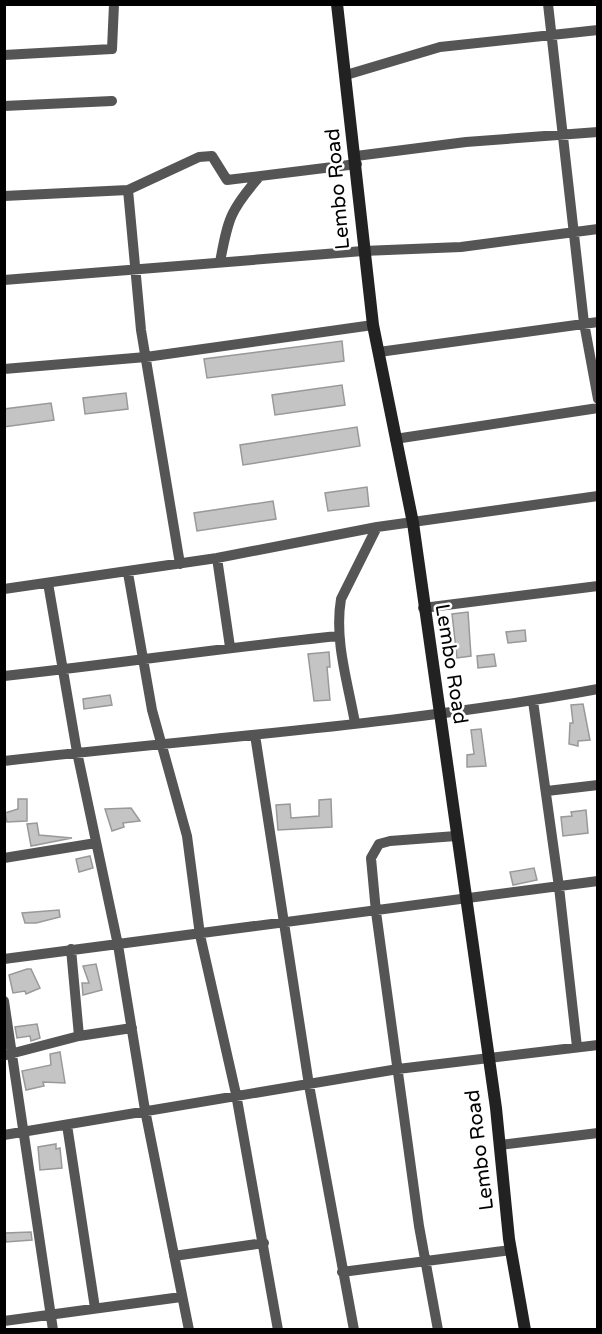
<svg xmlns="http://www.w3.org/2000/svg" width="602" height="1334" font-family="'Varela Round',sans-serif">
<rect width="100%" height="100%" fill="#fff"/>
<!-- building -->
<path fill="#c4c4c4" stroke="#999" stroke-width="1.5" d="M342,341L344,361L207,378L204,359Z
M342,385L345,405L275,415L272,395Z
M126,393L128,409L85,414L83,398Z
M51,403L54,420L4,427V409Z
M357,427L360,446L243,465L240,445Z
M367,487L369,506L328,511L325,493Z
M273,501L276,519L197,531L194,513Z
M468,612L471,656L457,658L452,614Z
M525,630L526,641L508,643L506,632Z
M329,652L330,667H327L330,700L314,701L308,654Z
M494,654L496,666L478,668L477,656Z
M110,695L112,705L84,709L83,699Z
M583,704L590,740L578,741V746L569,744L570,723H573L571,705Z
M481,729L486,766L467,767V755L474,754L471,730Z
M18,799H27V821L7,822L5,813L18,809Z
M331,799L332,827L278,830L276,805L290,804L291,818L319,816V800Z
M131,808L140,821L123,823L124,827L112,831L105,809Z
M586,810L588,833L563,836L561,817L572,816L571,812Z
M37,823L39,835L72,838L31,846L27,824Z
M90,856L93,868L79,872L76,859Z
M534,868L537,880L513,885L510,872Z
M59,910L60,917L36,923H25L22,913Z
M96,964L102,990L83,995L82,983H89L83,966Z
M27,969H31L40,988L26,994L25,991L13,993L9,975Z
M37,1024L40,1038L31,1041L30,1036L17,1038L15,1027Z
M60,1052L65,1083L43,1082L44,1086L26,1090L22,1071L51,1065L50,1054Z
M56,1144V1149L60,1148L62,1168L40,1170L38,1147Z
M31,1232L32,1240L6,1242L5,1233Z"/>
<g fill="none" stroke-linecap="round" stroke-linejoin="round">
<!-- street -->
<path stroke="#555" stroke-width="10" d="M548,4L584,323L598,399
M4,55L112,49L114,4
M346,75L440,47L598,30
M4,106L112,101
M356,156L466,142L598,132
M4,196L128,190
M220,262C228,219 230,210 260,176
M4,280L363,251L461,247L598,229
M379,352L598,322
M4,369L146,357L373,325
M395,439L598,408
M217,558L230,647
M180,564L141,330L128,190L199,157L212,156L227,180L357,164
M128,573L152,710L187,836L200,935L236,1094L278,1330
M48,583L77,752L118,945L145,1110L189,1330
M4,589L217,558L377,527L598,496
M423,608L598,586
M4,676C116,664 227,647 339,636
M533,701L559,887L577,1047
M355,723C348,683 334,640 341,599L377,527
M255,735L309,1085L354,1330
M4,761C202,738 402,725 598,689
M547,791L598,785
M4,858L96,843
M71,949L79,1036
M4,959L598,881
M4,1001L53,1330
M6,1055L79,1036L132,1028
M67,1125L95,1308
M4,1135L398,1069L598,1045
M500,1145L598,1133
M174,1256L264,1243
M342,1272L511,1250
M4,1321L181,1297
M438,1330L419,1226L376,912L371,858L379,844L390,841L456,836"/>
<!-- secondary -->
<path stroke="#222" stroke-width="12" d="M337,4L373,325L413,523L496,1108L509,1239L525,1330"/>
</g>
<g text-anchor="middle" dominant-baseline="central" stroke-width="5" stroke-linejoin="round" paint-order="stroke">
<!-- street labels -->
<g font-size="20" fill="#000" stroke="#fff">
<text transform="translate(338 189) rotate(-95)">Lembo Road</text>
<text transform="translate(451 664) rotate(81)">Lembo Road</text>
<text transform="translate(480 1150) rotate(-97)">Lembo Road</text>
</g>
</g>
<!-- border -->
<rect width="602" height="1334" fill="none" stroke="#000000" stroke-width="12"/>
</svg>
